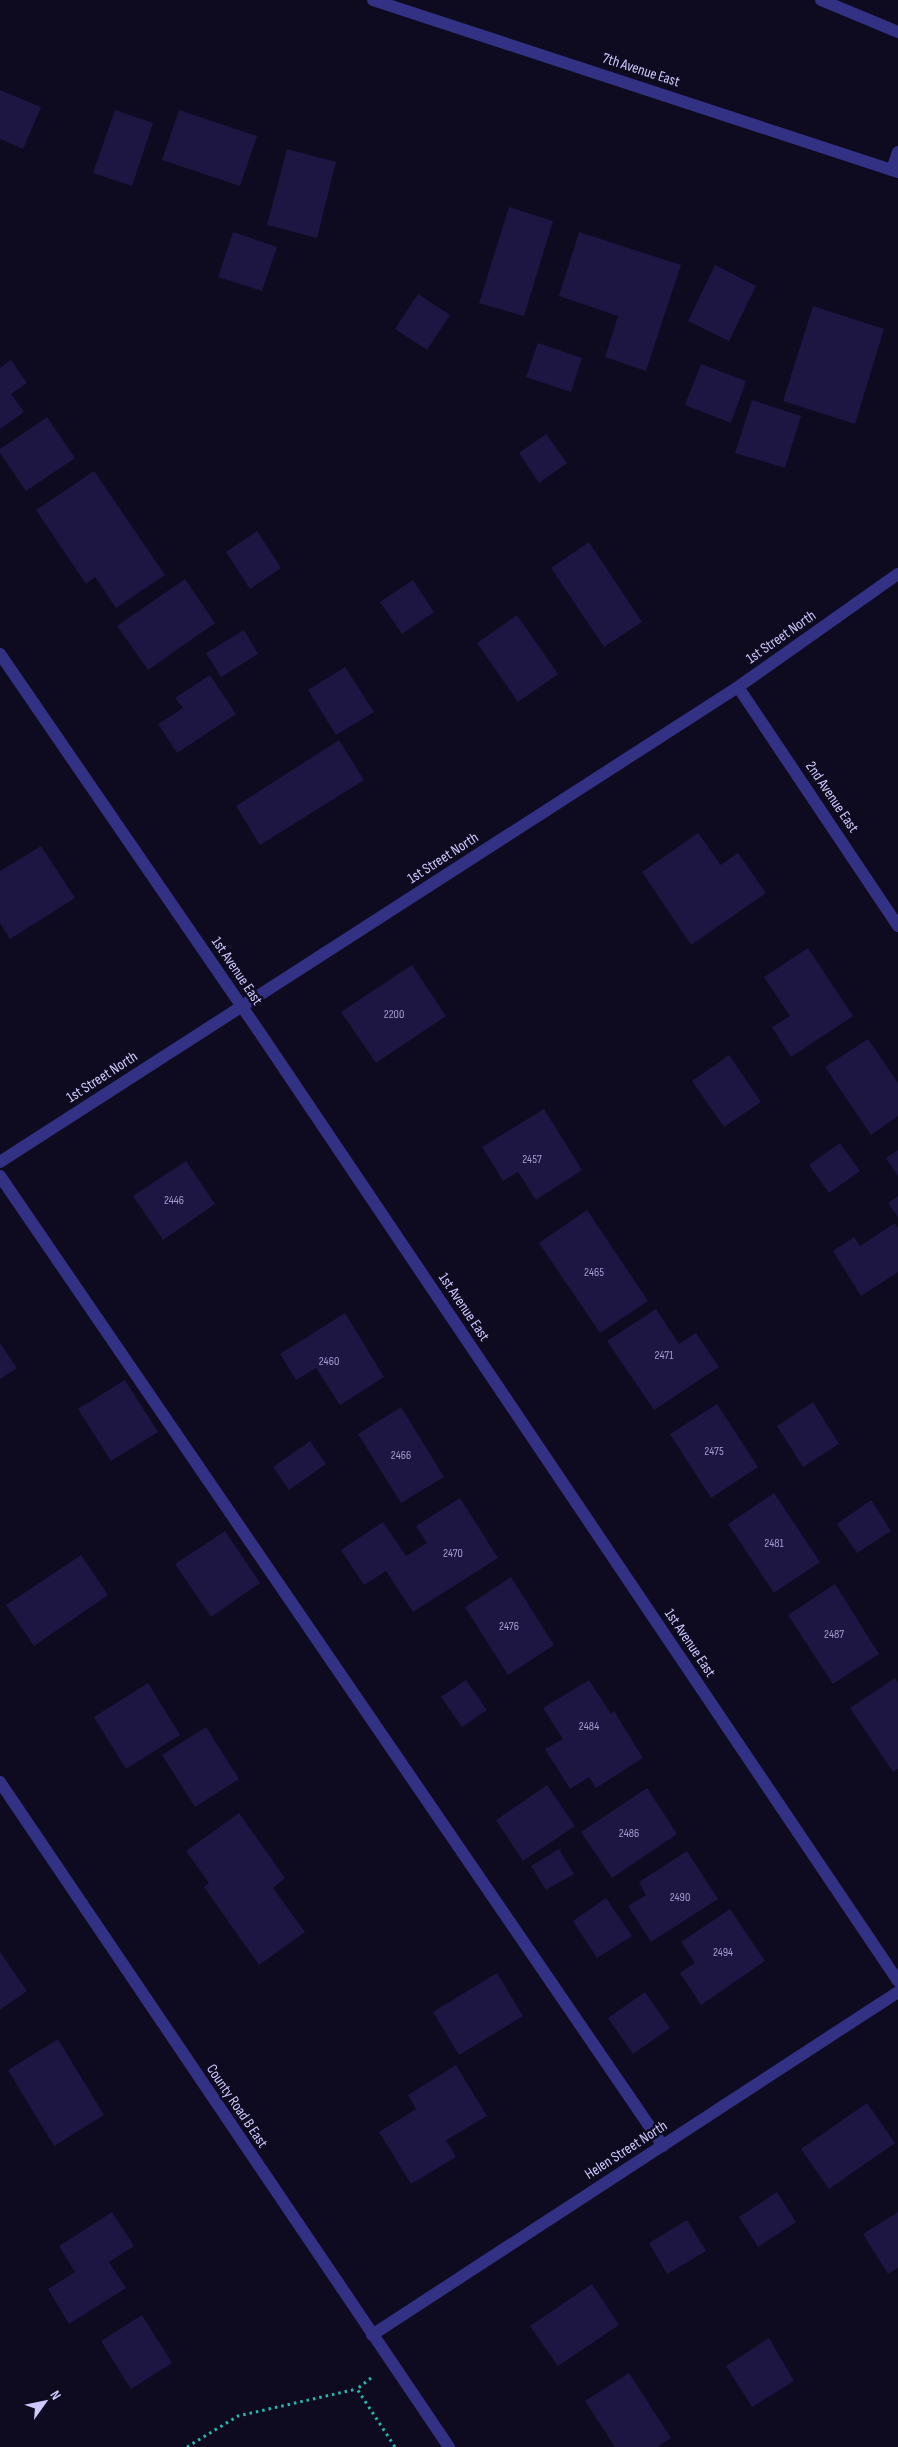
<svg xmlns="http://www.w3.org/2000/svg" width="898" height="2447" font-family="'Sofia Sans Condensed',sans-serif">
<rect width="100%" height="100%" fill="#0e0b20"/>
<!-- building -->
<path fill="#1d1542" d="M0,90L41,107L23,149L0,139Z
M115,110L153,123L132,186L93,173Z
M179,110L257,136L240,186L162,160Z
M287,149L336,162L317,238L267,225Z
M509,207L553,221L524,316L479,303Z
M233,232L277,247L262,291L218,277Z
M579,232L681,265L646,371L605,357L618,316L559,296Z
M715,265L756,286L729,341L688,321Z
M418,294L450,315L427,350L395,329Z
M813,306L884,329L855,424L783,401Z
M538,343L582,358L571,392L526,377Z
M11,360L27,383L11,394L24,412L0,429V368Z
M701,364L746,381L731,423L685,405Z
M752,400L801,416L785,468L735,453Z
M47,417L75,458L26,491L0,453V449Z
M546,434L567,463L539,483L519,453Z
M94,471L165,575L116,608L95,577L86,584L36,510Z
M257,531L281,568L250,589L226,552Z
M589,542L642,622L604,647L551,568Z
M185,579L215,623L148,670L117,626Z
M413,580L434,612L402,634L380,602Z
M517,615L558,674L518,702L477,643Z
M244,630L258,654L221,677L206,653Z
M345,667L374,712L336,735L308,690Z
M210,675L236,714L177,753L158,724L183,708L175,698Z
M339,740L364,780L260,845L236,806Z
M698,833L721,865L738,853L766,893L691,945L642,872Z
M41,846L75,898L10,939L0,923V871Z
M808,948L853,1016L791,1057L772,1027L790,1016L764,977Z
M412,965L446,1016L376,1063L341,1012Z
M868,1039L898,1083V1116L871,1135L825,1067Z
M729,1055L761,1102L724,1127L692,1081Z
M544,1109L582,1170L536,1200L518,1172L503,1181L482,1147Z
M840,1143L860,1171L829,1193L809,1165Z
M898,1150V1176L886,1158Z
M186,1161L215,1204L163,1240L133,1196Z
M898,1196V1217L888,1203Z
M587,1210L648,1301L600,1333L539,1243Z
M895,1223L898,1228V1272L861,1296L833,1251L854,1237L860,1246Z
M656,1309L679,1344L696,1333L719,1367L654,1410L607,1341Z
M345,1313L384,1377L340,1405L316,1368L296,1380L280,1354Z
M0,1343L17,1368L0,1379Z
M125,1380L158,1432L111,1461L78,1409Z
M813,1402L839,1444L803,1467L777,1426Z
M717,1404L758,1467L711,1498L670,1434Z
M401,1407L444,1477L401,1503L358,1434Z
M310,1441L326,1464L289,1490L273,1467Z
M774,1493L820,1562L774,1593L728,1524Z
M460,1498L498,1558L413,1612L386,1571L364,1585L341,1550L383,1522L406,1556L427,1543L416,1526Z
M871,1500L891,1531L857,1553L837,1524Z
M225,1531L260,1583L211,1617L175,1564Z
M81,1555L108,1595L34,1646L6,1605Z
M511,1577L554,1645L508,1675L465,1607Z
M835,1584L879,1654L833,1684L788,1615Z
M895,1678L898,1683V1769L893,1772L850,1708Z
M466,1680L487,1710L462,1727L441,1697Z
M589,1680L611,1714L614,1711L643,1758L596,1788L589,1777L570,1789L545,1749L563,1739L543,1708Z
M148,1683L180,1735L126,1769L94,1717Z
M206,1727L239,1779L195,1807L162,1755Z
M547,1785L575,1826L523,1861L496,1820Z
M647,1788L677,1834L612,1878L581,1832Z
M239,1813L285,1878L273,1888L305,1932L259,1965L204,1887L209,1883L186,1851Z
M559,1849L574,1874L546,1890L531,1866Z
M687,1851L718,1899L651,1942L628,1906L646,1895L639,1882Z
M606,1898L632,1936L597,1958L573,1921Z
M730,1909L765,1961L701,2005L680,1973L695,1963L681,1942Z
M0,1952L27,1991L0,2010Z
M497,1973L523,2016L459,2055L433,2012Z
M645,1992L670,2028L633,2054L608,2018Z
M58,2039L104,2115L54,2146L8,2070Z
M456,2065L487,2116L446,2140L456,2157L411,2184L379,2132L416,2109L408,2095Z
M867,2103L895,2143L829,2189L801,2149Z
M777,2192L796,2222L758,2247L739,2217Z
M112,2212L134,2246L109,2262L126,2288L69,2324L48,2289L75,2272L59,2246Z
M898,2212V2268L888,2274L863,2234Z
M687,2220L706,2251L667,2274L649,2243Z
M592,2284L619,2325L558,2366L530,2326Z
M142,2315L172,2363L131,2389L101,2341Z
M769,2338L794,2381L752,2407L726,2366Z
M629,2373L671,2438L657,2447H615L585,2401Z"/>
<g fill="none" stroke-linecap="round" stroke-linejoin="round">
<!-- path -->
<path stroke="#22baad" stroke-width="3" stroke-dasharray="2.5 4" stroke-linecap="butt" d="M371,2378L357,2389L395,2447
M187,2447L238,2416L357,2389"/>
<!-- minor -->
<path stroke="#323183" stroke-width="12" d="M373,0L898,172
M821,0L898,32
M892,170L898,152
M0,654L258,1030L898,1981
M738,687L898,926
M0,1162L738,687L898,574
M0,1176L663,2146
M0,1782L449,2447
M372,2335L898,1992"/>
</g>
<g text-anchor="middle" dominant-baseline="central" stroke-width="5" stroke-linejoin="round" paint-order="stroke">
<!-- number labels -->
<g font-size="12" fill="#a29cd0">
<text x="394" y="1014">2200</text>
<text x="532" y="1159">2457</text>
<text x="174" y="1200">2446</text>
<text x="594" y="1272">2465</text>
<text x="664" y="1355">2471</text>
<text x="329" y="1361">2460</text>
<text x="714" y="1451">2475</text>
<text x="401" y="1455">2466</text>
<text x="774" y="1543">2481</text>
<text x="453" y="1553">2470</text>
<text x="509" y="1626">2476</text>
<text x="834" y="1634">2487</text>
<text x="589" y="1726">2484</text>
<text x="629" y="1833">2486</text>
<text x="680" y="1897">2490</text>
<text x="723" y="1952">2494</text>
</g>
<!-- street labels -->
<g font-size="15" fill="#cec9ff" stroke="#0e0b20">
<text transform="translate(641 70) rotate(18)">7th Avenue East</text>
<text transform="translate(781 637) rotate(-35)">1st Street North</text>
<text transform="translate(832 797) rotate(56)">2nd Avenue East</text>
<text transform="translate(443 858) rotate(-33)">1st Street North</text>
<text transform="translate(237 971) rotate(56)">1st Avenue East</text>
<text transform="translate(102 1077) rotate(-33)">1st Street North</text>
<text transform="translate(464 1307) rotate(56)">1st Avenue East</text>
<text transform="translate(690 1643) rotate(56)">1st Avenue East</text>
<text transform="translate(237 2106) rotate(56)">County Road B East</text>
<text transform="translate(626 2150) rotate(-33)">Helen Street North</text>
</g>
</g>
<!-- north arrow -->
<g transform="translate(45 2402) rotate(57)" stroke="#0e0b20" stroke-width="4" paint-order="stroke">
<path d="M0-4L9 19L0 12L-9 19Z" fill="#cec9ff"/>
<text y="-8" font-size="14" font-weight="bold" text-anchor="middle" fill="#cec9ff">N</text>
</g>
</svg>
